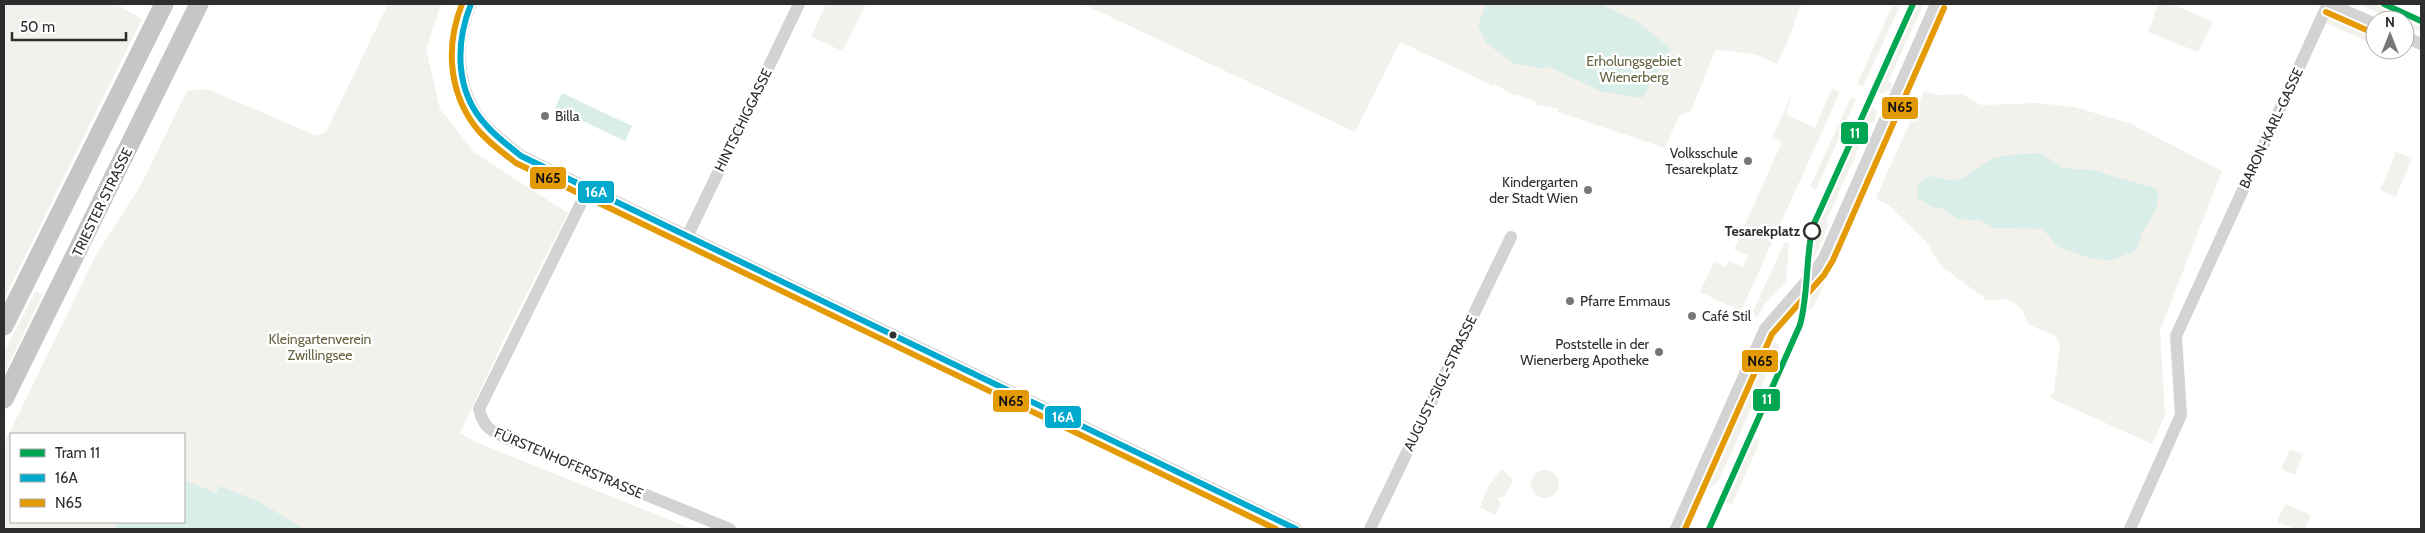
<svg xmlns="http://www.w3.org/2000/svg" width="2425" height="533" font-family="Cabin,sans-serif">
<rect width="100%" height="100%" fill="#fff"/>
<!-- green -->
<path fill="#f2f1eb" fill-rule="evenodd" d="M4,4H116L142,19L4,299Z
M388,4H441L426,49L440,109L475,153L568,213L510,327L460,433L476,442L692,529H4V444L96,255L142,183L187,91L207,89L317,136L326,132ZM11,434H184V522H11Z
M826,4H866L844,48L840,50L811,37Z
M1083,4H1801L1789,38L1777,64L1757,55L1716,49L1691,111L1679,116L1665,148L1561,113L1558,112V109L1536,105V102L1515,94L1514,96L1495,84L1494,86L1400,42L1355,132Z
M1893,4H1901L1863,86L1857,84Z
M1915,4H1924L1888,81L1892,84L1890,90L1882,94L1877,92Z
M2158,4H2172L2213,22L2198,52L2148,32Z
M2359,4H2375L2421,25V32L2405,25V20H2395Z
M2338,15L2341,17V22L2375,38V45L2324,22L2330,16Z
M1832,88L1840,92L1741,311L1700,292L1714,262L1726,267L1729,261L1743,267L1748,255L1734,249L1782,142L1772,138L1792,94L1786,114L1815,128Z
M1924,91L1937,95L1962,94L1981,105L2038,103L2075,107L2131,124L2222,171L2160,330L2165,415L2152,444L2050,398L2054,390L2060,346L2056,336L2029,325L2022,309L2013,302L2006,299L1987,300L1941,266L1926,241L1888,205L1876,198Z
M1851,97L1856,99L1816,190L1810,187Z
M1871,106L1877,111L1874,123L1870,122L1826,222L1829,224L1814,259L1810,258L1814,234L1819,221Z
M2396,152L2412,158L2396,197L2380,190Z
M1785,242L1789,243L1786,281L1764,305L1757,318L1753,311Z
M1829,262L1834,263L1812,309L1808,310L1810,293Z
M35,292L43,294L4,373V352Z
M1769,340L1780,345L1718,482L1705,489L1706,480L1711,481L1768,354L1765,349Z
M1754,438L1759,440V444L1732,504L1725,502Z
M2290,449L2303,454L2295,475L2281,469Z
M1502,469L1513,480L1505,496L1498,498L1501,505L1495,515L1480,507L1488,487Z
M1531 484a14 14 0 1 1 28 0a14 14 0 1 1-28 0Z
M2285,504L2311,515L2305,529H2295L2277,522Z"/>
<!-- water -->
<path fill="#d9eee9" d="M1486,4H1600L1637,21L1671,49L1642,98L1600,91L1550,67L1540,68L1513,63L1486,43L1478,26Z
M562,93L632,126L625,141L555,108Z
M2041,153L2063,168L2092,170L2158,189L2157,207L2141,235L2139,245L2134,251L2113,260L2092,259L2058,247L2043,229L1995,228L1979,220L1957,219L1943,208L1933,207L1918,198C1918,192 1916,184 1922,180C1931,172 1941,180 1951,180C1969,180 1980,163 1995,158C2010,154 2026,154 2041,153Z
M184,480L216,493L219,486L258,501L304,529L116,528L117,522H184Z"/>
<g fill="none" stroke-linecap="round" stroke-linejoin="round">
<!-- minor -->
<path stroke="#d3d3d3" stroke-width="12" d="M471,4C454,40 456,88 481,120C492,134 508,145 521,156L1296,529
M2330,4L2375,24
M2405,37L2421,44
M588,189L479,409C484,429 491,430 508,439L730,529
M687,237L799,4
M1370,529L1511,237
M1676,529L1765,329L1817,269L1825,256L1936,4
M2130,529L2181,415L2176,336L2328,4"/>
<!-- primary -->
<path stroke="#c6c6c6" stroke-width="19" d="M4,326L164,4
M4,399L199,4"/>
<!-- bus-1 casing -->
<g stroke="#fff" stroke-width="10">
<path id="bus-1" d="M471,4C455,44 455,92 486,125C496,137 509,146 521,156L1296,529"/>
</g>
<!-- bus-2 casing -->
<g stroke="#fff" stroke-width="10">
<path id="bus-2" d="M462,4C446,44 448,89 474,125C485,140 502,152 516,163L1276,529
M2326,12L2371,32
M1685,529L1772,334L1824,275L1833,260L1944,8"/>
</g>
<!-- bus-1 -->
<use href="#bus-1" stroke="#00a9ce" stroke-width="6"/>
<!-- bus-2 -->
<use href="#bus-2" stroke="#e39a05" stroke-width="6"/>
<!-- tram-1 casing -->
<g stroke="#fff" stroke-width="10">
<path id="tram-1" d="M2384,4L2421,21
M1709,529L1800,325C1809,292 1805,259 1813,226L1913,4"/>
</g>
<!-- tram-1 -->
<use href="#tram-1" stroke="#00a651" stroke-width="6"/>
</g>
<!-- markers -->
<g fill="#777" stroke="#fff" stroke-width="2">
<circle cx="545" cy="116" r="5"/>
<circle cx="1748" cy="161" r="5"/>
<circle cx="1588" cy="190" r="5"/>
<circle cx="1570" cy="301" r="5"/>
<circle cx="1692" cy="316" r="5"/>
<circle cx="1659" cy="352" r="5"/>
</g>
<circle fill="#fff" stroke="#2e2e2e" stroke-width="2.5" cx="1812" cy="231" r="8"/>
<circle fill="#2e2e2e" stroke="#fff" stroke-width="2" cx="893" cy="335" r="4.5"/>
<g text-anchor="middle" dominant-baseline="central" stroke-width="5" stroke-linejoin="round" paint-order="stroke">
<!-- park labels -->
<g font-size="14" fill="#656340" stroke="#fff">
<text x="1634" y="61">Erholungsgebiet<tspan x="1634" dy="16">Wienerberg</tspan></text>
<text x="320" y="339">Kleingartenverein<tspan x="320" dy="16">Zwillingsee</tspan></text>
</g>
<!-- poi labels -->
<g font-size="14" fill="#2e2e2e" stroke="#fff" text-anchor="start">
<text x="555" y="116">Billa</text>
<text x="1738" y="153" text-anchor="end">Volksschule<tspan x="1738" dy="16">Tesarekplatz</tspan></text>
<text x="1578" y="182" text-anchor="end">Kindergarten<tspan x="1578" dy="16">der Stadt Wien</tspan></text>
<text x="1580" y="301">Pfarre Emmaus</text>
<text x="1702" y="316">Café Stil</text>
<text x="1649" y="344" text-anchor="end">Poststelle in der<tspan x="1649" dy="16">Wienerberg Apotheke</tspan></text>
</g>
<!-- street labels -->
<g font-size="14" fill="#2e2e2e" stroke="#fff">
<text transform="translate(743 120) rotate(-64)">HINTSCHIGGASSE</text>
<text transform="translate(2271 128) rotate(-65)">BARON-KARL-GASSE</text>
<text transform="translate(102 202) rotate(-64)">TRIESTER STRASSE</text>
<text transform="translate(1440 383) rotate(-64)">AUGUST-SIGL-STRASSE</text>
<text transform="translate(569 463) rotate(23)">FÜRSTENHOFERSTRASSE</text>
</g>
<!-- stop labels -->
<g font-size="14" font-weight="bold" fill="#2e2e2e" stroke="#fff" text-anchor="end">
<text x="1800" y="231">Tesarekplatz</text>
</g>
</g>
<g stroke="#fff" stroke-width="2">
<rect x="1881" y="96" width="38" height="24" rx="5" fill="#e39a05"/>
<rect x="1840" y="121" width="29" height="24" rx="5" fill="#00a651"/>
<rect x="529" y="166" width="38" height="24" rx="5" fill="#e39a05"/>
<rect x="577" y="180" width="38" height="24" rx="5" fill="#00a9ce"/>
<rect x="1741" y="349" width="38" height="24" rx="5" fill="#e39a05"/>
<rect x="1752" y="388" width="29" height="24" rx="5" fill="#00a651"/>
<rect x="992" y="389" width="38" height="24" rx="5" fill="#e39a05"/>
<rect x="1044" y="405" width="38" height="24" rx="5" fill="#00a9ce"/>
</g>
<g font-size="14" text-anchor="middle" font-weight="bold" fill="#fff">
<text x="1855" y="138">11</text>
<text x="596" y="197">16A</text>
<text x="1767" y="404">11</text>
<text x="1063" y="422">16A</text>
</g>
<g font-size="14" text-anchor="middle" font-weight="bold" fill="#111">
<text x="1900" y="112">N65</text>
<text x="548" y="183">N65</text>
<text x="1760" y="366">N65</text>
<text x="1011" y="406">N65</text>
</g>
<!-- border -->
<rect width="2425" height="533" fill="none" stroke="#2e2e2e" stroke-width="10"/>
<!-- legend -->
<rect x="10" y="433" width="175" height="90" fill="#ffffff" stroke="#ababab"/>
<rect x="20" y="449" width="25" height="8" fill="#00a651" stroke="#ababab"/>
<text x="55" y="458" font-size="15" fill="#2e2e2e">Tram 11</text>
<rect x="20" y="474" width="25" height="8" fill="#00a9ce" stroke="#ababab"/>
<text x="55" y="483" font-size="15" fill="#2e2e2e">16A</text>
<rect x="20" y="499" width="25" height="8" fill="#e39a05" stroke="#ababab"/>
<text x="55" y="508" font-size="15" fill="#2e2e2e">N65</text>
<!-- north arrow -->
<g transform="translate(2390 35)"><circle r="24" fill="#ffffff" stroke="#ababab"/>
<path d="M0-4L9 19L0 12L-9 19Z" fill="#777777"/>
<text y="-8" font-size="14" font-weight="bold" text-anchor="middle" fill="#2e2e2e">N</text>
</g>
<!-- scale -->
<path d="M12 32v8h114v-8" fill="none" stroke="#2e2e2e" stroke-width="2.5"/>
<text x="20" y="32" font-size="15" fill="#2e2e2e" stroke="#ffffff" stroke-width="4" paint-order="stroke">50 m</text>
</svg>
